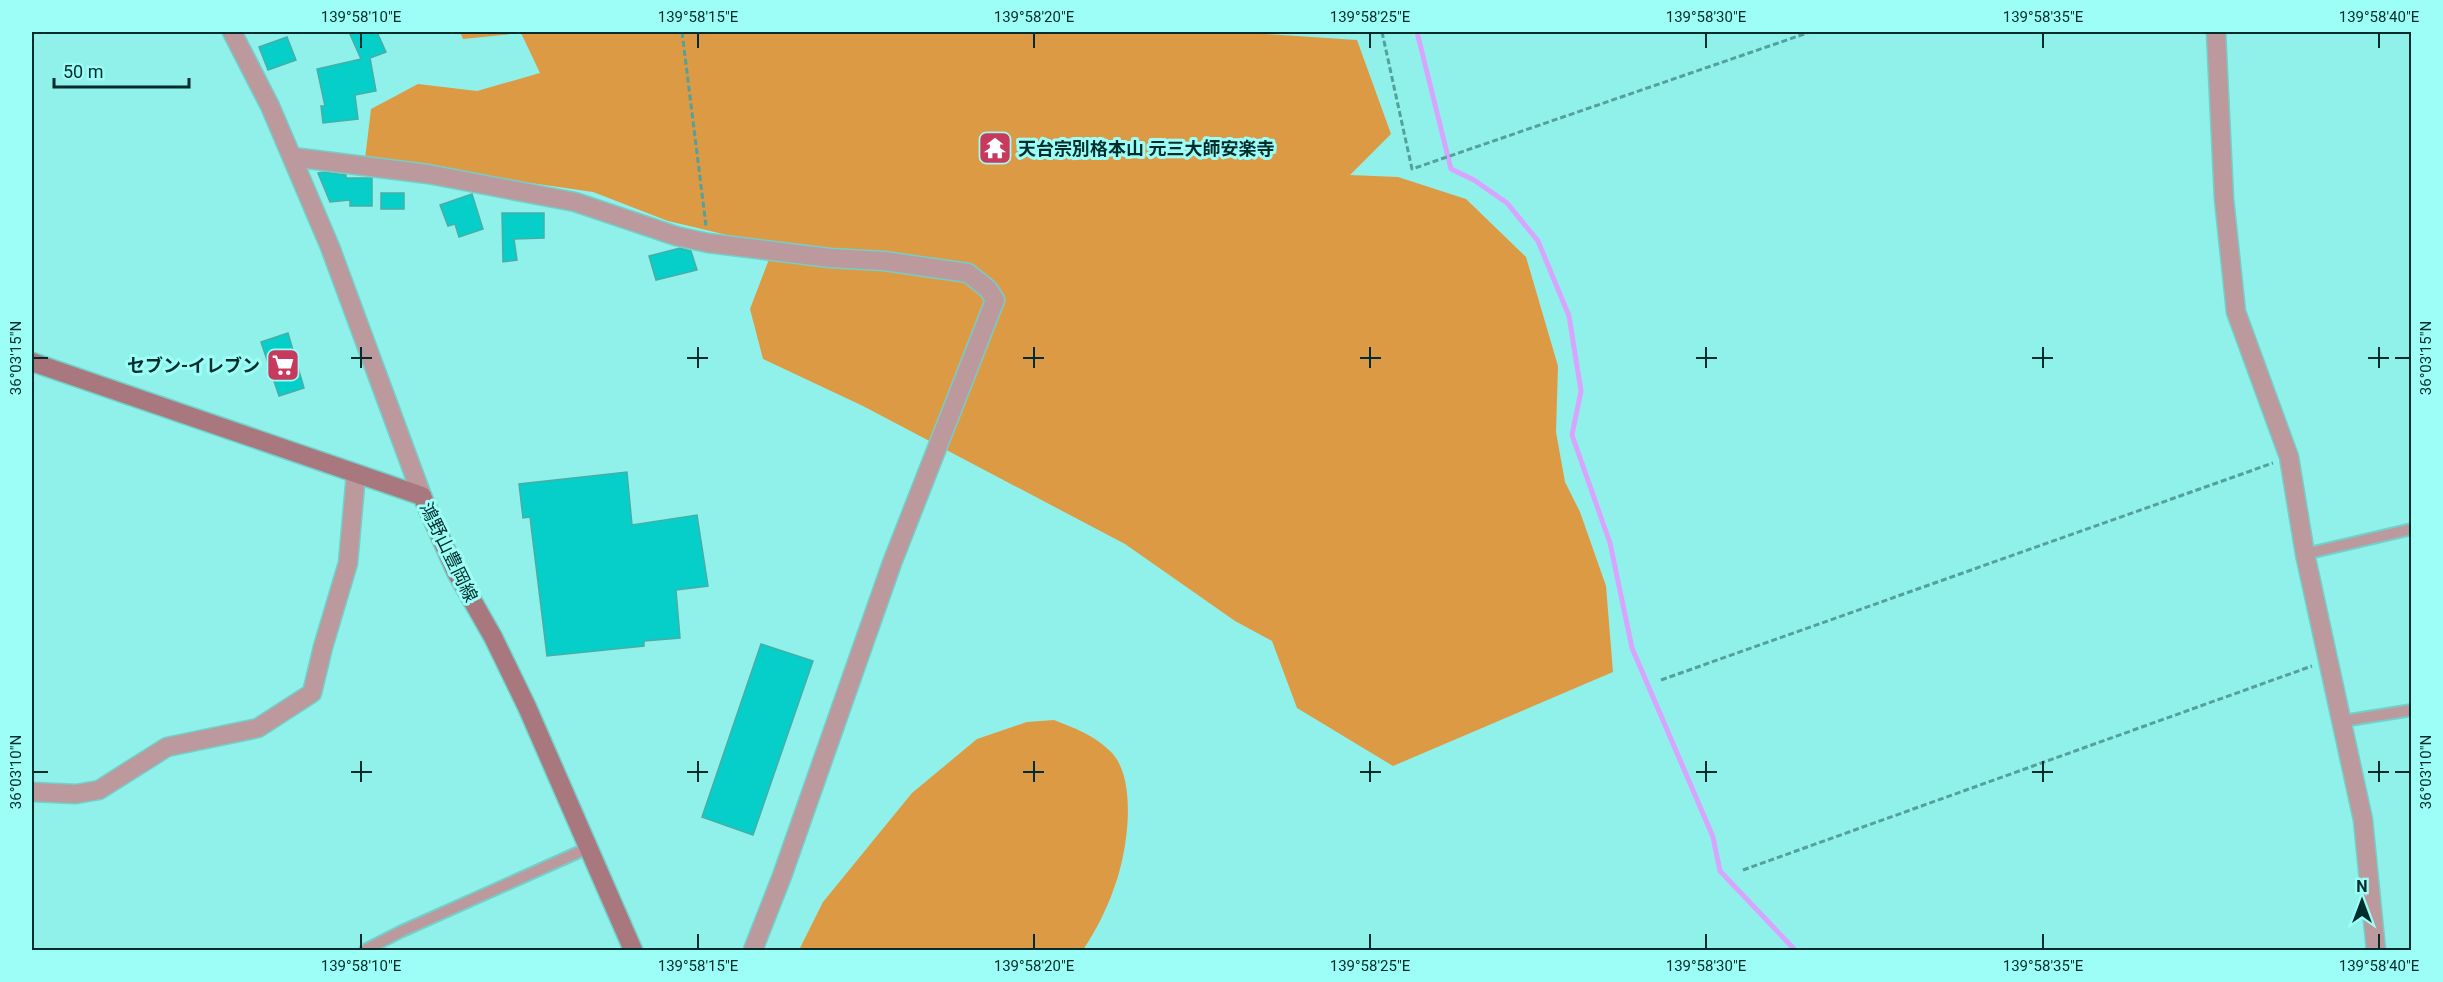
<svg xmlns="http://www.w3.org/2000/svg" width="2443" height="982" font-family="Roboto,'Noto Sans JP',sans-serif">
<rect width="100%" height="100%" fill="#8ff1ea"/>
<!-- green -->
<path fill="#dd9a45" d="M460,32H1236L1357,40L1391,134L1350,175L1398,177L1466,199L1526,257L1558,366L1556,432L1565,482L1580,512L1606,586L1613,672L1393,766L1297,708L1272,641L1235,621L1125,544L863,406L763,359L750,309L774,246L668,221L593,192L365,159L371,109L418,84L477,91L540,73L521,33L463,39Z
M1054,720C1074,728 1094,735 1110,751C1139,778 1127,855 1114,888C1107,909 1095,932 1083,950H799L823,902L912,793L977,739L1027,722Z"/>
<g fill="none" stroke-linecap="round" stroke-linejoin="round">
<!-- stream -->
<path stroke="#d8a5fe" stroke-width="5" d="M1417,32L1451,169L1474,180L1507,203L1538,241L1569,316L1581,391L1572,435L1610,543L1632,648L1713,837L1720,871L1795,950"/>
</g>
<!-- building -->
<path fill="#05cfc8" stroke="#49ada7" stroke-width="1.5" d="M349,32H377L386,52L370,58L376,91L355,95L358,119L323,123L321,106H325L317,69L361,59Z
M287,37L296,60L268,70L259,47Z
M324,172L346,175V178H372V206H350V200L330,202L318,173Z
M381,193H404V209H381Z
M472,194L483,229L459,237L455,224L448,226L440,205Z
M502,213H544V238L514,239L517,260L503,262Z
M680,248L691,251L697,270L656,280L649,256Z
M288,333L304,388L279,396L261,342Z
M627,472L632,525L697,515L708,586L676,590L680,638L644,641V646L547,656L530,517L523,518L519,484Z
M761,644L813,661L753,835L702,817Z"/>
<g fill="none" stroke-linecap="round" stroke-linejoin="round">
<!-- service casing -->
<g stroke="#75cec8" stroke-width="14">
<path id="service" d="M2305,554L2412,529
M2343,721L2412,710
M365,950L400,932L588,848"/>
</g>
<!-- minor casing -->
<g stroke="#75cec8" stroke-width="21">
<path id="minor" d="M2216,32L2224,199L2236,312L2289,457L2305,554L2363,820L2376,950
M292,157L428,174L575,202L676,236L708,243L830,258L884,261L968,273L988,289L995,300L892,563L782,876L753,950
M32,792L76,794L99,790L167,747L258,728L312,693L323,647L348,563L356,474"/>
</g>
<!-- tertiary casing -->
<g stroke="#75cec8" stroke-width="21">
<path id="tertiary" d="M232,32L270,106L330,247L422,496"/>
</g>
<!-- secondary casing -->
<g stroke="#75cec8" stroke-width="21">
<path id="secondary" d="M32,362L422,496L456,572L493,637L527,707L633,950"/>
</g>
<!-- path -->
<path stroke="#54a09b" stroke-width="3" stroke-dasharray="6 3" stroke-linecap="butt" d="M682,32L706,226
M1382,32L1412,169L1810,32
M1661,680L2273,463
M1743,870L2312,666"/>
<!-- service -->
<use href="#service" stroke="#bb999d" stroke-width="10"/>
<!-- minor -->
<use href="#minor" stroke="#bb999d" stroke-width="18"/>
<!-- tertiary -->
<use href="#tertiary" stroke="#bb999d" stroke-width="18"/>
<!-- secondary -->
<use href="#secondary" stroke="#a9777e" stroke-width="18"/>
</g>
<!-- ticks -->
<path fill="none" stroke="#002d2b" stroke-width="2" d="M361,33V48M698,33V48M1034,33V48M1370,33V48M1706,33V48M2043,33V48M2379,33V48M361,347V368M698,347V368M1034,347V368M1370,347V368M1706,347V368M2043,347V368M2379,347V368M33,358H48M351,358H372M687,358H708M1023,358H1044M1360,358H1381M1696,358H1717M2032,358H2053M2368,358H2389M2395,358H2410M361,761V782M698,761V782M1034,761V782M1370,761V782M1706,761V782M2043,761V782M2379,761V782M33,772H48M351,772H372M687,772H708M1023,772H1044M1360,772H1381M1696,772H1717M2032,772H2053M2368,772H2389M2395,772H2410M361,934V949M698,934V949M1034,934V949M1370,934V949M1706,934V949M2043,934V949M2379,934V949"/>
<!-- icons -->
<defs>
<g id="temple-square" transform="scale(1.725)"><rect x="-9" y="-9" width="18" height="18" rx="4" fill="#c8395e" stroke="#9cfef7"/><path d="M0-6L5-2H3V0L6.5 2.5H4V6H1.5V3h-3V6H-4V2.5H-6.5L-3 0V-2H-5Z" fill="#fff"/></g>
<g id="supermarket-square" transform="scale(1.725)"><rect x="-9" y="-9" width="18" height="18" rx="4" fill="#c8395e" stroke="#9cfef7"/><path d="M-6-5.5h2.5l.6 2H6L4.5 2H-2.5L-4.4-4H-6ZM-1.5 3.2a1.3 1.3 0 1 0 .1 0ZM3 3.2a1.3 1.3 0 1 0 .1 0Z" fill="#fff"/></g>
</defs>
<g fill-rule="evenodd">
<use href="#temple-square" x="995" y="148"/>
<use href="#supermarket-square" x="283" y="365"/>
</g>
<g text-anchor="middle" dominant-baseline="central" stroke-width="6" stroke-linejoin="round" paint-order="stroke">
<!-- poi labels -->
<g font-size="18" font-weight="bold" fill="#002d2b" stroke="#9cfef7" text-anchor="start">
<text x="1018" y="148">天台宗別格本山 元三大師安楽寺</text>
<text x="260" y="365" text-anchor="end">セブン-イレブン</text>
</g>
<!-- street labels -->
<g font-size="18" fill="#002d2b" stroke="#9cfef7">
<text transform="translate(449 552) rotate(64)">鴻野山豊岡線</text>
</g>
</g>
<!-- border -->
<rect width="2443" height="982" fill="none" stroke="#9cfef7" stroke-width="66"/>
<!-- north arrow -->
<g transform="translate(2362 901)" stroke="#9cfef7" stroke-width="4.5" paint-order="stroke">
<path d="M0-4.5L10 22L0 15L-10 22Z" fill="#002d2b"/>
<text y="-9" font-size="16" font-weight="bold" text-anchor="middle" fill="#002d2b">N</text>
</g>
<!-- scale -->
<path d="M54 78v9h135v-9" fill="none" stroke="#002d2b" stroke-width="3"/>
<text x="63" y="78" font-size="18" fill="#002d2b" stroke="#9cfef7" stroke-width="4.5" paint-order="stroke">50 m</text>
<rect x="33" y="33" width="2377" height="916" fill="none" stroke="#002d2b" stroke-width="2"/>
<g font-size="15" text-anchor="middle" fill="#002d2b">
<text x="361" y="22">139°58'10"E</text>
<text x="698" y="22">139°58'15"E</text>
<text x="1034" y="22">139°58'20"E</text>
<text x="1370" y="22">139°58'25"E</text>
<text x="1706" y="22">139°58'30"E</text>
<text x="2043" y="22">139°58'35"E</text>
<text x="2379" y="22">139°58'40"E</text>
<text transform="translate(16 358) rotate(-90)" y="5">36°03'15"N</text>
<text transform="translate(2426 358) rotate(-90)" y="5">36°03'15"N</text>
<text transform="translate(16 772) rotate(-90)" y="5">36°03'10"N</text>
<text transform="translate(2426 772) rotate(-90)" y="5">36°03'10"N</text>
<text x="361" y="971">139°58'10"E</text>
<text x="698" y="971">139°58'15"E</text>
<text x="1034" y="971">139°58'20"E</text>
<text x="1370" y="971">139°58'25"E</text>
<text x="1706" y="971">139°58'30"E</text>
<text x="2043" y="971">139°58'35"E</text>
<text x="2379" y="971">139°58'40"E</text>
</g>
</svg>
